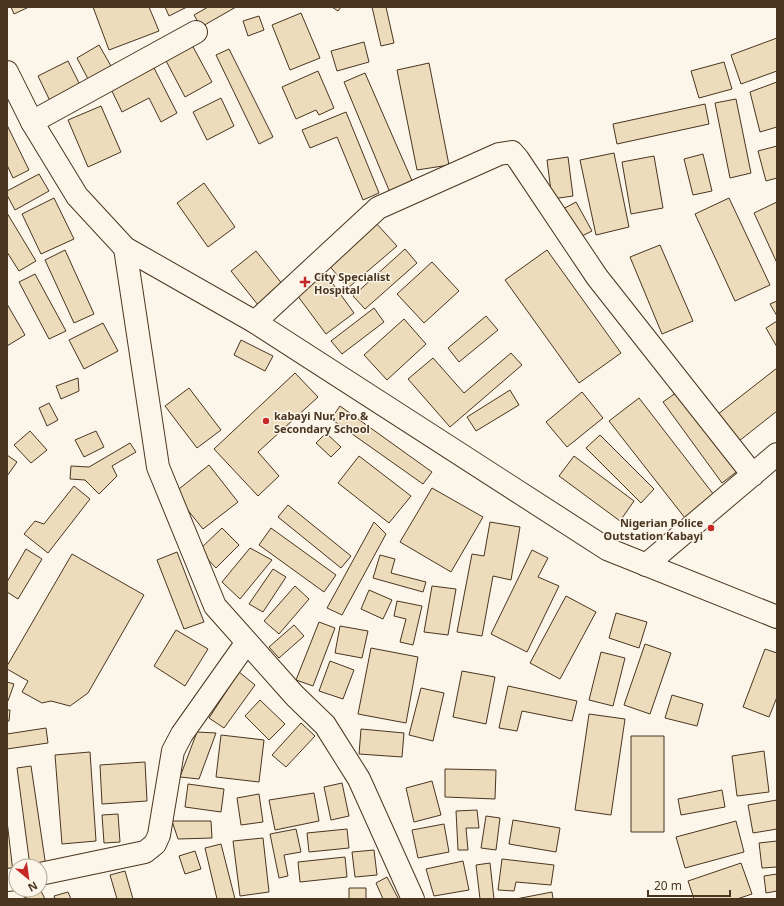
<svg xmlns="http://www.w3.org/2000/svg" width="784" height="906" font-family="'Noto Sans',sans-serif">
<rect width="100%" height="100%" fill="#fbf6e9"/>
<!-- building -->
<path fill="#ecdcbc" stroke="#4a3520" d="M11,7H29L14,14Z
M93,7H149L159,31L109,50Z
M165,7H187L169,16Z
M208,7H236L201,27L194,15Z
M332,7H341L338,11Z
M372,7H386L394,43L381,46Z
M301,13L320,58L290,70L272,25Z
M259,16L264,30L248,36L243,21Z
M777,38V71L741,84L731,55Z
M364,42L369,62L337,71L331,51Z
M191,43L212,82L185,97L164,57Z
M99,45L111,66L88,79L77,58Z
M229,49L273,137L259,144L216,55Z
M68,61L80,85L50,101L38,76Z
M724,62L732,89L699,98L691,71Z
M429,63L449,165L417,170L397,70Z
M154,68L177,113L161,122L149,98L122,112L111,89Z
M318,71L334,108L319,115L316,110L296,119L282,87Z
M365,73L413,183L391,195L344,82Z
M777,82V127L760,132L750,92Z
M221,98L234,126L207,140L193,112Z
M736,99L751,173L730,178L715,103Z
M705,104L709,124L617,144L613,124Z
M101,106L121,152L88,167L68,120Z
M346,112L379,193L363,200L337,137L310,148L302,130Z
M7,125L29,170L13,178L7,165Z
M777,146V178L766,181L758,151Z
M614,153L629,227L596,235L580,160Z
M703,154L712,191L693,195L684,159Z
M654,156L663,208L631,214L622,162Z
M568,157L573,196L552,199L547,160Z
M39,174L49,191L15,210L7,195V191Z
M204,183L235,227L208,247L177,203Z
M54,198L74,239L41,254L22,214Z
M729,198L770,285L735,301L695,214Z
M576,202L592,231L576,239L561,210Z
M777,202V263L754,213Z
M7,213L36,261L19,271L7,252Z
M375,222L397,246L348,288L327,263Z
M660,245L693,321L662,334L630,257Z
M405,249L417,263L365,309L353,296Z
M65,250L94,314L74,323L45,260Z
M547,250L621,353L579,383L505,280Z
M256,251L283,285L258,305L231,271Z
M432,262L459,291L424,323L397,294Z
M323,270L354,313L326,334L294,291Z
M35,274L66,331L49,339L19,282Z
M777,301V316L770,304Z
M7,304L25,335L7,346Z
M374,308L384,322L342,354L331,341Z
M486,316L498,330L459,362L448,348Z
M404,319L426,344L387,380L364,355Z
M777,321V347L766,328Z
M103,323L118,351L84,369L69,340Z
M241,340L273,356L265,371L234,355Z
M511,353L522,365L450,427L408,379L433,358L464,393Z
M777,368V411L734,445L713,418Z
M295,373L318,397L258,452L279,476L258,496L214,449Z
M78,378L79,391L61,399L56,386Z
M189,388L221,430L197,448L165,406Z
M510,390L519,405L476,431L467,417Z
M680,390L739,470L722,483L663,402Z
M582,392L603,418L567,447L546,422Z
M639,398L714,495L685,518L609,421Z
M49,403L58,420L47,426L39,408Z
M340,406L432,472L423,484L331,419Z
M30,431L47,450L31,463L14,445Z
M96,431L104,447L84,457L75,440Z
M326,433L341,447L331,457L316,443Z
M600,435L654,489L641,503L586,448Z
M130,443L136,452L112,466L117,476L99,494L85,480L70,479L71,466L89,467Z
M7,455L17,462L7,476Z
M359,456L411,496L389,523L338,483Z
M574,456L634,501L620,521L559,476Z
M209,465L238,502L203,529L174,493Z
M74,486L90,499L48,553L24,534L35,521L44,524Z
M432,488L483,517L451,572L400,542Z
M288,505L351,556L341,568L278,517Z
M374,522L386,534L342,615L327,608Z
M490,522L520,527L511,580L493,576L482,636L457,632L472,554L484,556Z
M222,528L239,545L216,568L199,550Z
M271,528L336,575L324,592L259,545Z
M250,548L272,560L240,599L222,582Z
M26,549L42,559L18,599L7,592V582Z
M532,550L548,558L538,577L559,586L527,652L491,634Z
M177,552L204,622L184,629L157,560Z
M72,554L144,595L88,693L70,706L51,701L42,703L22,692L28,681L7,669V666Z
M380,555L395,559L391,573L426,582L423,592L373,578Z
M273,569L286,577L263,612L249,604Z
M295,586L309,599L279,634L264,621Z
M432,586L456,589L448,635L424,632Z
M369,590L392,600L383,619L361,609Z
M566,596L596,612L560,679L530,663Z
M397,601L422,606L413,645L400,642L406,619L394,616Z
M616,613L647,622L639,648L609,638Z
M319,622L335,628L313,686L296,680Z
M294,625L304,636L279,658L269,647Z
M340,626L368,631L362,658L335,653Z
M176,630L208,649L185,686L154,666Z
M645,644L671,653L650,714L624,705Z
M371,648L418,657L406,723L358,714Z
M765,649L777,653V697L769,717L743,707Z
M601,652L625,658L613,706L589,700Z
M330,661L354,670L343,699L319,691Z
M462,671L495,677L486,724L453,717Z
M239,672L255,685L224,728L209,718Z
M7,682L14,684L8,701H7Z
M508,686L577,701L572,721L522,711L517,731L499,728Z
M421,688L444,693L433,741L409,735Z
M672,695L703,704L697,726L665,718Z
M260,700L285,724L269,740L245,716Z
M7,710H10L9,721H7Z
M589,714L625,719L611,815L575,810Z
M301,723L315,736L286,767L272,755Z
M46,728L48,743L7,749V734Z
M361,729L404,733L402,757L359,754Z
M197,732L216,733L199,779L180,777Z
M221,735L264,740L259,782L216,777Z
M631,736H664V832H631Z
M764,751L769,792L737,796L732,756Z
M90,752L96,841L62,844L55,755Z
M145,762L147,801L102,804L100,765Z
M31,766L46,867L30,866L17,768Z
M445,769L496,770L495,799L445,797Z
M432,781L441,815L414,822L406,788Z
M342,783L349,816L331,820L324,787Z
M188,784L224,789L221,812L185,807Z
M722,790L725,807L681,815L678,799Z
M314,793L319,821L275,830L269,800Z
M259,794L263,822L241,825L237,798Z
M777,800V829L753,833L748,805Z
M477,810L479,828H466L468,850H458L456,811Z
M118,814L120,842L104,843L102,815Z
M486,816L500,818L496,850L481,848Z
M513,820L560,828L556,852L509,844Z
M7,821L13,872L7,873Z
M172,821H211L212,838L178,839Z
M736,821L744,852L685,868L676,837Z
M444,824L449,852L418,858L412,830Z
M296,829L301,852L284,855L288,876L279,878L270,834Z
M347,829L349,848L309,852L307,833Z
M263,838L269,892L240,896L233,841Z
M777,841V867L762,868L759,843Z
M221,844L235,899H217L205,848Z
M374,850L377,875L355,877L352,852Z
M195,851L201,869L185,874L179,856Z
M345,857L347,877L300,882L298,862Z
M502,859L554,865L551,885L516,882L514,891L498,890Z
M463,861L469,890L434,896L426,869Z
M490,863L494,899H480L476,865Z
M741,863L752,894L737,899H694L688,881Z
M125,871L133,899H117L110,875Z
M777,874V891L766,893L764,876Z
M387,877L398,898L397,899H383L376,883Z
M349,888H366V899H349Z
M41,891L45,899H22Z
M68,892L71,899H55L54,896Z
M552,892L553,899H516Z"/>
<g fill="none" stroke-linecap="round" stroke-linejoin="round">
<!-- minor casing -->
<g stroke="#4a3520" stroke-width="24">
<path id="minor" d="M32,122L196,32
M125,248L158,467L215,606L295,696L325,725L359,779L413,899
M255,322L378,208L499,154L512,152L518,159L597,277L753,475
M646,565L777,454
M40,874L145,852L155,844L159,835L173,751L182,734L247,642
M7,880L16,879"/>
</g>
<!-- tertiary casing -->
<g stroke="#4a3520" stroke-width="24">
<path id="tertiary" d="M7,72L32,122L77,196L125,248L255,322L607,549L777,617"/>
</g>
<!-- minor -->
<use href="#minor" stroke="#fbf6e9" stroke-width="22"/>
<!-- tertiary -->
<use href="#tertiary" stroke="#fbf6e9" stroke-width="22"/>
</g>
<!-- markers -->
<g fill="#c62828" stroke="#fbf6e9" stroke-width="1.5">
<path d="M303 276h4v4h4v4h-4v4h-4v-4h-4v-4h4z"/>
<circle cx="266" cy="421" r="4"/>
<circle cx="711" cy="528" r="4"/>
</g>
<g text-anchor="middle" dominant-baseline="central" stroke-width="3" stroke-linejoin="round" paint-order="stroke">
<!-- poi labels -->
<g font-size="11" font-weight="bold" fill="#4a3520" stroke="#fbf6e9" text-anchor="start">
<text x="314" y="276">City Specialist<tspan x="314" dy="13">Hospital</tspan></text>
<text x="274" y="415">kabayi Nur, Pro &amp;<tspan x="274" dy="13">Secondary School</tspan></text>
<text x="703" y="522" text-anchor="end">Nigerian Police<tspan x="703" dy="13">Outstation Kabayi</tspan></text>
</g>
</g>
<!-- border -->
<rect width="784" height="906" fill="none" stroke="#4a3520" stroke-width="16"/>
<!-- north arrow -->
<g transform="translate(28 878) rotate(151)"><circle r="19" fill="#fbf6e9" stroke="#b4a999"/>
<path d="M0-3L7 15L0 10L-7 15Z" fill="#c62828"/>
<text y="-6" font-size="11" font-weight="bold" text-anchor="middle" fill="#4a3520">N</text>
</g>
<!-- scale -->
<path d="M648 890v6h82v-6" fill="none" stroke="#4a3520" stroke-width="2"/>
<text x="654" y="890" font-size="12" fill="#4a3520" stroke="#fbf6e9" stroke-width="3" paint-order="stroke">20 m</text>
</svg>
